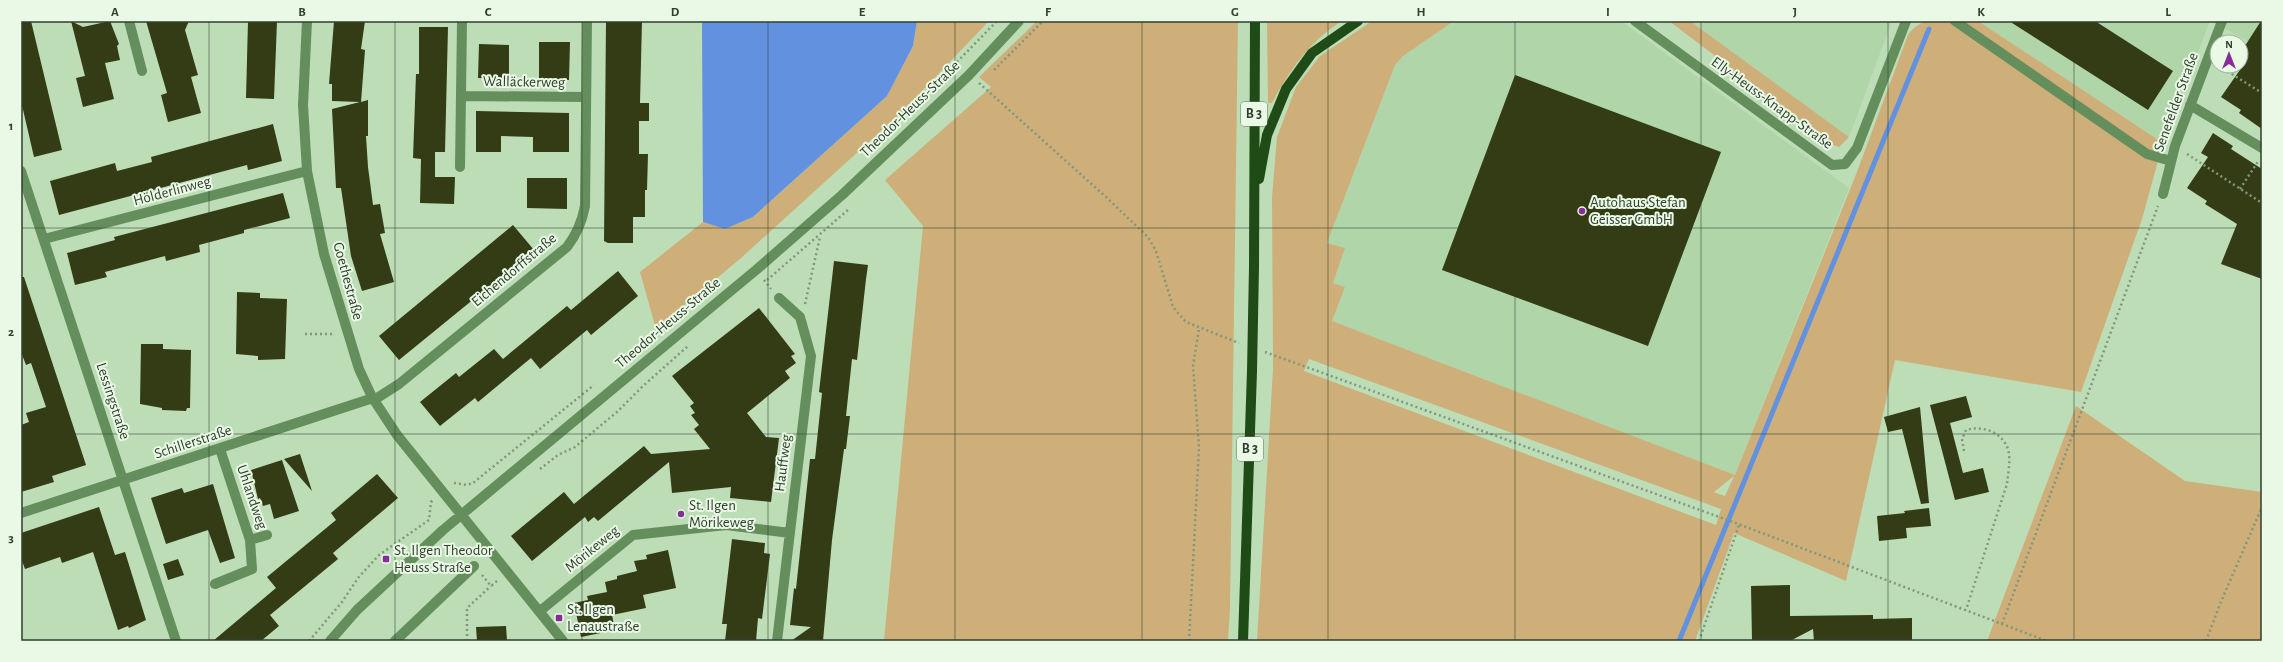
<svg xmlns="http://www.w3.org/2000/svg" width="2283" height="662" font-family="'Alegreya Sans',sans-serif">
<rect width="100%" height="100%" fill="#bdddb7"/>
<!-- built -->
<path fill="#b0d5a9" d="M1454,21H1621L1849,188L1735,475L1332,321L1345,287L1333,283L1345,248L1327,243L1395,65L1403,56Z
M1690,21H1892L1849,137Z
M1978,21H2210L2163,143Z
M2211,21H2262V49Z"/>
<!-- green -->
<path fill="#ceaf7a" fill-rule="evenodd" d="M917,21H989L904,110L741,258L656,329L640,272L703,222L725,229L753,217L887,96L913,46Z
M1037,21H1238L1230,608L1228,641H884L923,226L885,180L991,87L979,77Z
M1267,21H1342C1310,41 1289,71 1272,103H1268Z
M1372,21H1454L1403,56L1395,65L1327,243L1345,248L1333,283L1345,287L1332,321L1735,475L1855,177L1908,35C1916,23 1933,15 1948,23L1949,21H1978L2163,143L2142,219L2081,392L1895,360L1846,581L1734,533L1695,641H1257L1273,369L1272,197L1277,137L1296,87L1320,56ZM1309,359L1721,509L1716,525L1304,371ZM1734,476L1725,496L1713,492H1714Z
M1669,21H1690L1849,137L1839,147L1833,145Z
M2076,406L2185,481L2262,492V641H1987Z"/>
<!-- water -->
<path fill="#6291e0" d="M702,21H917L913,46L887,96L753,217L725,229L703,222Z"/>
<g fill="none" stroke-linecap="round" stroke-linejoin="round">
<!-- stream -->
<path stroke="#6291e0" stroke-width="5" d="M1679,641L1929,29"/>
</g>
<!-- building -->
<path fill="#333c14" d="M21,21H31L62,150L34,157L21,101Z
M71,21L83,27L110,21L119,44L117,46L120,60L105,63L114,99L83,107L76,78L85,76Z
M146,21H189L185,30L198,75L191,77L201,113L168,122L161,95L167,93Z
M248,21H277L274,99L246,98Z
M334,21H365L361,49L365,50L361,102L368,100V136H366L368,167L373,205L380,204L385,233L380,234L394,282L362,291L351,256L341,188H336L332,109L360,102L332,101V84H329Z
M606,21H642L640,103H649V121H639V154H648L647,190H645V217H633V243H608L604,241Z
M2009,21H2095L2173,71L2148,110Z
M2261,21H2262V129L2239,113L2241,110L2221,97L2242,67L2241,52Z
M419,27H448L445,152H435V177H455L454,204L420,203L421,159L413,158L416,74H419Z
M539,42H570L569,80H539Z
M479,44L509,45V79L478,78Z
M1515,75L1721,152L1648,346L1442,270Z
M476,111L569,113V152H533V137L501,136V152H476Z
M273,124L282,161L248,170L247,165L59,215L50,181L115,163L117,171L152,162L151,157Z
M2213,133L2233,146L2231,149L2262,169V279L2221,264L2237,224L2205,204L2207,201L2187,188L2208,157L2201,153Z
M527,178H567V209L527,208Z
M283,193L290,218L244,230V233L199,245L200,252L166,261L165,256L105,272L107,277L75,285L67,253L115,240L114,237Z
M513,225L534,250L399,360L379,336Z
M834,261L868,265L866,279L857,360L852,359L846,416H850L846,449H844L832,540L823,641H791L811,627L790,625L794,588L796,589L810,459H815L822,393L819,392Z
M618,271L638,296L591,335L587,330L540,369L531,358L478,402L475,398L440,426L420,402L456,373L459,377L494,349L503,359L567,306L571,310Z
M21,277H24L86,465L52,476L54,482L21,492V425L29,422L26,413L46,407L31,363L26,365L21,352Z
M237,292L260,293V298L287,299L285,359L258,360V356L236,354Z
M759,308L795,354L791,356L796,363L785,371L790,378L747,413L766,437L779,438L771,502L730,498L731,487L672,493L669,462L598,521L594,517L588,522L585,517L532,561L511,536L564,492L574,504L644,446L651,454L710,449L694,429L699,425L691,415L695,413L690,406L694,403L672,376Z
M141,344H163V349L191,350L190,408H187L186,411L162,410V408L140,404Z
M1966,396L1972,417L1950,423L1963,473L1983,468L1989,492L1955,500L1930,405Z
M1920,407L1929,503L1921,504L1902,429L1888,432L1884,417Z
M300,454L312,491L284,459Z
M282,460L299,511L274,519L270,504L263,506L260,498L258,499L251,470Z
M377,474L398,498L333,553L338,559L270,615L279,626L261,641H213L276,588L267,577L336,520L331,513Z
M213,484L235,558L220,563L208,530L166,544L151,498L182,488L184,493Z
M99,507L115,555L125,552L146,620L129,628L128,626L118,630L93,552L62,563L60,557L25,569L21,558V533Z
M1929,508L1931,526L1906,528L1907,538L1879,541L1877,516L1905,513L1904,511Z
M732,539L765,543L764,553L770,554L762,619L758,618L756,641H725L727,624H722Z
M668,550L676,588L643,595L646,608L612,615L615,630L581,637L574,603L588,600L587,596L607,592L605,582L617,579V576L637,571L634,561L647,559L646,555Z
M178,559L184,575L168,580L163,564Z
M1790,585V616L1873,615V619L1912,618V641H1814L1813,629L1790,641H1752L1751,586Z
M506,626L507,641H477L476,627Z"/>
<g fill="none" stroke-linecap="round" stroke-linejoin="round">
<!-- path -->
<path stroke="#80977b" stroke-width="2.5" stroke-dasharray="2 3" stroke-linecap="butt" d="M2219,66L2262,93
M994,70L1043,21
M979,83L1106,197L1148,237L1156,251L1173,307L1186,322L1239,343
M915,105L997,21
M2187,154L2262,203
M2240,189L2259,160
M764,280L771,289
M767,280L849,209
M805,304L820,237
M305,334H334
M1265,352L1733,522L2047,641
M1964,451L1962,439L1966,430C1982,425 2002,432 2008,449C2011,460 2008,473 2007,484L1966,610
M540,469L558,455L575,447L618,411L643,386L688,346
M454,483L467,485L473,483L594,385
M482,575L491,586L497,581
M2002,624L2158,206
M309,641L342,602L358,578L379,555L429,520L431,502L433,500
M467,641V608L491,586
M1189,641L1199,447L1193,366L1199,329
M1699,641L1739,525
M2206,641L2220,604L2262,507"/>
<!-- minor -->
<path stroke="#658e5d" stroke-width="10" d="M129,21L142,71
M307,21L303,105L307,171L324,254L359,369L372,397L397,435L563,641
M1635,21L1832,165L1845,164L1857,148L1906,21
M1955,21L2147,154L2171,161
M462,96L586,97
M2190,105L2262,148
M460,167L462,21
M21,171L176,641
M2163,194L2175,146L2222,21
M44,239L307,171
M374,400L399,384L567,247C577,234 582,222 585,206L587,21
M220,449L250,540L267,535
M21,513L373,398
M215,584L252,569L250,540
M540,611L633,535L726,525L790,533
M330,641L357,610L443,530L756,270L842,195L969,75L1019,21
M395,641L474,566
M777,641L811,356L800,317L779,298"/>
<!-- major -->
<path stroke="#1f4c16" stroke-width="10" d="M1259,179L1267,135L1286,89L1312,53L1358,21
M1254,267L1255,21
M1243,641L1252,371"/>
<!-- major-bridge -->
<path stroke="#1f4c16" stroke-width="10" d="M1252,371L1254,267"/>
</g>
<!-- grid -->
<path fill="none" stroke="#313e2f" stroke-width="1" stroke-opacity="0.55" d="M209,21V641M395,21V641M582,21V641M768,21V641M955,21V641M1142,21V641M1328,21V641M1515,21V641M1701,21V641M1888,21V641M2074,21V641M21,228H2262M21,434H2262"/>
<!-- markers -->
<g fill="#872d99" stroke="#e9f9e5" stroke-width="1.5">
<circle cx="1582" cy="211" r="4"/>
<circle cx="681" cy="514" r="4"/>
<rect x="382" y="555" width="8" height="8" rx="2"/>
<rect x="555" y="614" width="8" height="8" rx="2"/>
</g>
<g text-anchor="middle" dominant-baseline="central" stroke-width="4" stroke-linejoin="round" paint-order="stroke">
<!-- shield labels -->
<g fill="#e9f9e5" stroke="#687666" stroke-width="1">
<rect x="1241" y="102" width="26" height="24" rx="3"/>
<rect x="1237" y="437" width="26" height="24" rx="3"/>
</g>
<g font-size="14" font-weight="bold" fill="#313e2f">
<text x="1254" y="114">B 3</text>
<text x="1250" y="449">B 3</text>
</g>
<!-- street labels -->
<g font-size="15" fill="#313e2f" stroke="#e9f9e5">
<text transform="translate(524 82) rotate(1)">Walläckerweg</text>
<text transform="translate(2176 102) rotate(-70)">Senefelder Straße</text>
<text transform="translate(1772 103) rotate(36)">Elly-Heuss-Knapp-Straße</text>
<text transform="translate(910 109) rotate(-44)">Theodor-Heuss-Straße</text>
<text transform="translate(172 191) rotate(-15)">Hölderlinweg</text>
<text transform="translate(514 270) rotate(-40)">Eichendorffstraße</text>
<text transform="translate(348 281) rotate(75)">Goethestraße</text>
<text transform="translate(668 323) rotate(-40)">Theodor-Heuss-Straße</text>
<text transform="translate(113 401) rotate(72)">Lessingstraße</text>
<text transform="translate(193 442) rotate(-18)">Schillerstraße</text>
<text transform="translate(783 463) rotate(-83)">Hauffweg</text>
<text transform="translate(252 497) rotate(71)">Uhlandweg</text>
<text transform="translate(592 549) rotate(-39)">Mörikeweg</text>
</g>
<!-- poi labels -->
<g font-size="15" fill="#313e2f" stroke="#e9f9e5" text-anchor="start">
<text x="1590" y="202">Autohaus Stefan<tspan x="1590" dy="17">Geisser GmbH</tspan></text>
<text x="689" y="505">St. Ilgen<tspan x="689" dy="17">Mörikeweg</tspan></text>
<text x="394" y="550">St. Ilgen Theodor<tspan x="394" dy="17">Heuss Straße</tspan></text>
<text x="567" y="609">St. Ilgen<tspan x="567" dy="17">Lenaustraße</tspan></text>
</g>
</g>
<!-- border -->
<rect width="2283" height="662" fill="none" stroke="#e9f9e5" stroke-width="44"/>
<!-- north arrow -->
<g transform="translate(2229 54)"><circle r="19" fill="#e9f9e5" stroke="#9fae9c"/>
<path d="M0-3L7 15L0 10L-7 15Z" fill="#872d99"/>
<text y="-6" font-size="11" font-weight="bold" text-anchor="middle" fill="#313e2f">N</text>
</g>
<rect x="22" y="22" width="2239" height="618" fill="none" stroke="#313e2f" stroke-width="1.5"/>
<g font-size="13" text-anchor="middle" font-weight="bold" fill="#313e2f">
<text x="115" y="16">A</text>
<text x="302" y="16">B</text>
<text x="488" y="16">C</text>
<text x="675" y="16">D</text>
<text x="862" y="16">E</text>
<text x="1048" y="16">F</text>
<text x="1235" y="16">G</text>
<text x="1421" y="16">H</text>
<text x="1608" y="16">I</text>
<text x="1795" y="16">J</text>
<text x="1981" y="16">K</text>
<text x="2168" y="16">L</text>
<text x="11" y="130">1</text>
<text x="11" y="336">2</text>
<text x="11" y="542">3</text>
</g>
</svg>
